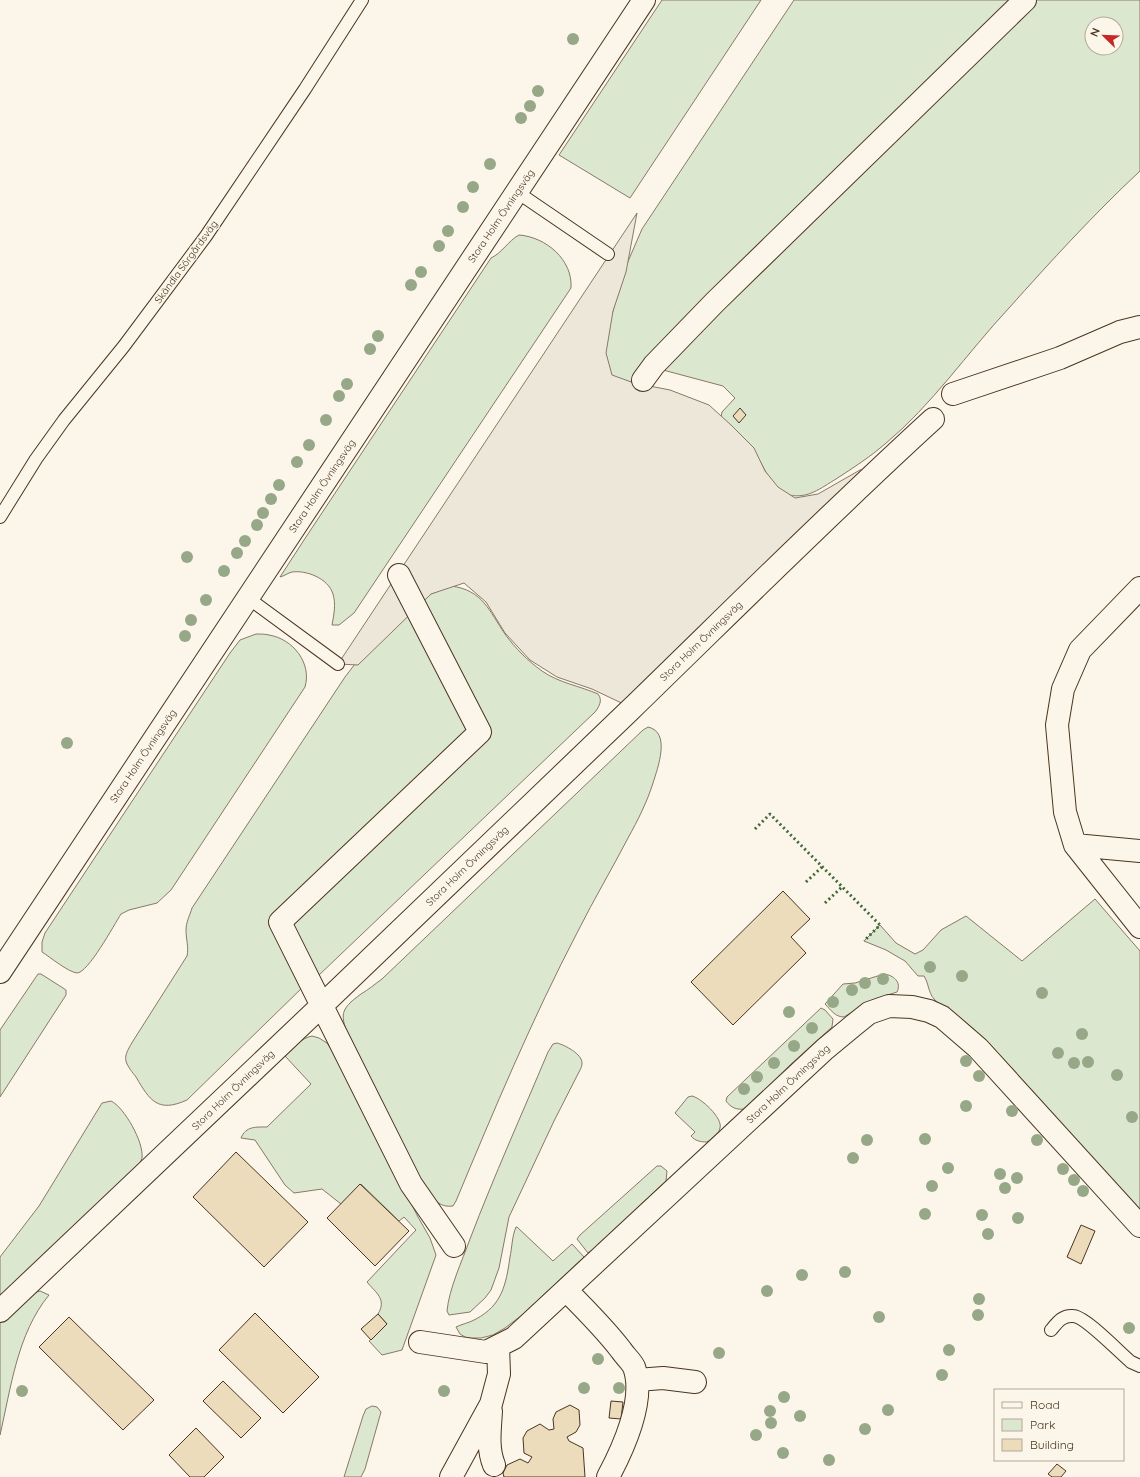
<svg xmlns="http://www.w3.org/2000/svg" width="1140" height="1477" font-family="Quicksand,sans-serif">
<rect width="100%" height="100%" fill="#fbf6e9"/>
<!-- green -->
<path fill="#dce7d0" stroke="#887966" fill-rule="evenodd" d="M662,0H761L630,198L559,155Z
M794,0H1019L638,377L628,383L617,379L607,372L603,345L626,266L642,229Z
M1032,0H1140V171C1094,214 1051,261 1009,308C967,353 932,405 885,444C870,457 853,468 836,479C821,488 808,499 789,495C771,491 763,462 752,449C743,438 731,427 721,417L722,412L735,398L723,386L663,370L654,371ZM1092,24H1116V48H1092Z
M519,235C546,237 573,260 571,288L354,613L339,625H332C334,614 336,604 333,594C328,578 306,570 292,572C288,573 284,576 280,577L304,540L491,258C502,253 508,241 519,235Z
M451,586C483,590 489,611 505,634C515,648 528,661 542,671C559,683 580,686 598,694C603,700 599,707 595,712L318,976L296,941L292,920L485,733L419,603L428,595Z
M410,610L474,726L284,909L306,984L187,1100C158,1113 150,1101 136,1077C133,1073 127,1066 126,1061C124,1055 130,1046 133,1041L187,956C189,947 186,940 186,930C186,922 190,915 192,908L345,677L358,660Z
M256,634C260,634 265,634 269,635C293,639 312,663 305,687L171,890L157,903L129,910L121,914C114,925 88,973 77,973C68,972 50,957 42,952V942L45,933L230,653L240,640Z
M648,727C671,732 658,767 653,783C647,802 638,820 628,838C612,869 594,899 578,931C532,1019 494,1110 456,1201L453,1206C441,1208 434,1200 426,1192L350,1040C340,1015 339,1010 361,994C368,990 375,984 382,979L643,730Z
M1095,899L1140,951V1210L987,1041C977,1032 967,1023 956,1015C948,1009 940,1006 934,999C928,992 929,984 924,976H918L905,961L886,950L864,941L880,925L896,943L915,954L923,950L941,930L966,916L1022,961Z
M38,974H41L63,988L66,990V995L0,1097V1030Z
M884,974C893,975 902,982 897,992L872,1000L844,1017C835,1017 831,1010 825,1004L843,984L855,983Z
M821,1008L825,1010L833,1019L832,1027L790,1065L745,1109C737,1110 731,1108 726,1101L727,1097Z
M312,1036L319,1038L327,1043L343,1067L418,1217L430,1238L436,1255L402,1350L382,1355L369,1341L387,1324L378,1314C387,1299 376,1293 367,1282L416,1230L404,1217L399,1221L361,1184L341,1204L322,1189L294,1193L285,1185L255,1140L241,1138C246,1126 256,1127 267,1127L311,1084L285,1056C293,1048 301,1038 312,1036Z
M557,1043C565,1045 582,1054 582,1063C582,1066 581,1068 580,1070L554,1121L509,1217L499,1268L491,1290L485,1298L470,1312L449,1315L447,1311C449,1289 462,1261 470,1239C494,1176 522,1114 548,1052L553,1044Z
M692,1096C701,1098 723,1118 720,1128C719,1134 712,1139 707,1142C701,1142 695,1141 691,1136L695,1132L675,1113L688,1097Z
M111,1101C124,1107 144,1142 142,1158C141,1162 137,1168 135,1172L0,1301V1257L39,1206L102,1103Z
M657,1166H661L667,1171L666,1181L595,1248L588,1253L577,1239L580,1235Z
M516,1227H517L553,1261L572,1244L584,1257L522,1315L505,1328L493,1335L481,1338H471L465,1337L460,1334L456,1327C462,1324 469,1323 476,1319C502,1305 506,1285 510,1257C512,1248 512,1236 516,1227Z
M40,1291L49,1295C17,1334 11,1388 0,1435V1322C11,1312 24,1294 40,1291Z
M372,1406L377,1407L381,1412L365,1469L361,1477H344L363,1416L366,1409Z"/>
<!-- parking -->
<path fill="#ede7d9" stroke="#887966" d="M637,213L626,272L613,311L606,353L612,375L634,383L670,390L709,405L731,425L754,448L765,471L778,487L795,498L818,494L860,470L882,465L632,708L592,689L557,677L530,660L505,633L486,602L464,583L431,594L358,665L338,664Z"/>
<!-- building -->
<path fill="#ecdcbc" stroke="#4a3520" d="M740,408L746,415L739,423L733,416Z
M783,891L810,919L791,937L806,953L733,1025L691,982Z
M236,1152L308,1222L264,1267L193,1197Z
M360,1184L409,1231L375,1266L327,1218Z
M1081,1225L1095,1231L1081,1264L1067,1257Z
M255,1313L319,1377L283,1413L219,1350Z
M378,1314L387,1324L371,1340L361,1329Z
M69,1317L154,1400L123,1430L39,1347Z
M223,1381L261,1418L241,1438L203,1401Z
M611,1401L623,1402L621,1419L609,1418Z
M570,1405L579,1410L580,1425L576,1432L567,1437L569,1441L583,1448L585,1477H504L503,1473L507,1465L520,1459L528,1463L532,1457L524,1453L523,1438L527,1431L540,1424L549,1430L554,1429L553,1419L556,1412Z
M196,1428L224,1457L204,1477H190L169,1455Z
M1057,1464L1066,1471L1061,1477H1052L1048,1474Z"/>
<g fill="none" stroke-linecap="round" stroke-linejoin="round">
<!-- lane casing -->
<g stroke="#4a3520" stroke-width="14">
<path id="lane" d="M517,192L608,254
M0,517L36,459L64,420L124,346L206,236L305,89L362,0
M248,598L338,664
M1051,1330C1057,1323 1062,1315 1073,1316C1085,1316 1120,1353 1131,1362L1140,1366"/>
</g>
<!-- street casing -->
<g stroke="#4a3520" stroke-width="24">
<path id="street" d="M643,380L654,365L715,302L1025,0
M953,394L1060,358L1120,332L1140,327
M399,575L480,732L280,922L411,1184L454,1246
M1140,588L1080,650L1063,689L1057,725L1065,812L1075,845L1140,927
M1075,845L1140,851
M0,972L644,0
M566,1290C585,1309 605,1329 621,1350C625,1356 631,1361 634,1367C646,1399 623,1449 608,1477
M0,1311C211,1112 420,912 629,711C730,613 829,514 933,419
M420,1342L486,1352L514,1338L825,1049L854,1025L869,1013L889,1006L912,1007L929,1011L942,1017L978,1048L1140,1226
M637,1380L663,1378L695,1382
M491,1411C490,1429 487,1448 494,1465
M451,1477L491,1404L499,1374L498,1346"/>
</g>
<!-- lane -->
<use href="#lane" stroke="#fbf6e9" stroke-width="12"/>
<!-- street -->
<use href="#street" stroke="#fbf6e9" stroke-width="22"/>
<!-- hedge -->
<path stroke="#436837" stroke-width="3" stroke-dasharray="2 3" stroke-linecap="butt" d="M755,829L770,814L880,925L864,941
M806,882L822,867
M825,903L842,887"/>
</g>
<!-- trees -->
<g fill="#96a887">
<circle cx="573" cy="39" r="6"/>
<circle cx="538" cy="91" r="6"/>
<circle cx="530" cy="106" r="6"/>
<circle cx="521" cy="118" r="6"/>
<circle cx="490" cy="164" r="6"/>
<circle cx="473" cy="187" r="6"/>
<circle cx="463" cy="207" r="6"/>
<circle cx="448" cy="231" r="6"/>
<circle cx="439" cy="246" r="6"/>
<circle cx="421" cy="272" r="6"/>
<circle cx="411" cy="285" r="6"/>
<circle cx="378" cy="336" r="6"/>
<circle cx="370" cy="349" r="6"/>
<circle cx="347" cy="384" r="6"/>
<circle cx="339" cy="396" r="6"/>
<circle cx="326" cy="420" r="6"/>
<circle cx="309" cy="445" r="6"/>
<circle cx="297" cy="462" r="6"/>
<circle cx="279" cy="485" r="6"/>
<circle cx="271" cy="499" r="6"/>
<circle cx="263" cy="513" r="6"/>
<circle cx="257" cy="525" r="6"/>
<circle cx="245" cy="541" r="6"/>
<circle cx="237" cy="553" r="6"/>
<circle cx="187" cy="557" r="6"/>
<circle cx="224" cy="571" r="6"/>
<circle cx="206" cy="600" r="6"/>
<circle cx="191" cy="620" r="6"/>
<circle cx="185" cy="636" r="6"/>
<circle cx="67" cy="743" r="6"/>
<circle cx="930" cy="967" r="6"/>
<circle cx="962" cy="976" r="6"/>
<circle cx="883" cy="979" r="6"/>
<circle cx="865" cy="983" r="6"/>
<circle cx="852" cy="990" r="6"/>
<circle cx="1042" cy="993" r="6"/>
<circle cx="833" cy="1002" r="6"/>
<circle cx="789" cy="1012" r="6"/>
<circle cx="812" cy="1028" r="6"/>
<circle cx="1082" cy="1034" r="6"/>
<circle cx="794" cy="1046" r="6"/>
<circle cx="1058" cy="1053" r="6"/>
<circle cx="966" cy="1061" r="6"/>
<circle cx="1088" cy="1062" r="6"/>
<circle cx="774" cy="1063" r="6"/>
<circle cx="1074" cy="1063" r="6"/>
<circle cx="1117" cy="1075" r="6"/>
<circle cx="979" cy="1076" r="6"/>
<circle cx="757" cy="1077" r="6"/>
<circle cx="744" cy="1089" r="6"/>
<circle cx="966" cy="1106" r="6"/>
<circle cx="1012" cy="1111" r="6"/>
<circle cx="1132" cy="1117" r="6"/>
<circle cx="925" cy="1139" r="6"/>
<circle cx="867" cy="1140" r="6"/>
<circle cx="1037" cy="1140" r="6"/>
<circle cx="853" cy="1158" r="6"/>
<circle cx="948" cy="1168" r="6"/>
<circle cx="1063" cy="1169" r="6"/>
<circle cx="1000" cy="1174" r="6"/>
<circle cx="1017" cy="1178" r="6"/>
<circle cx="1074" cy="1180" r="6"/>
<circle cx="932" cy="1186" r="6"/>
<circle cx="1005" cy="1188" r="6"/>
<circle cx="1083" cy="1191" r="6"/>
<circle cx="925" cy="1214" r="6"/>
<circle cx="982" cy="1215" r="6"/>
<circle cx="1018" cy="1218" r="6"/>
<circle cx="988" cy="1234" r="6"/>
<circle cx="845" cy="1272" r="6"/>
<circle cx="802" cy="1275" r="6"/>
<circle cx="767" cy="1291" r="6"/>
<circle cx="979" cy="1299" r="6"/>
<circle cx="978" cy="1315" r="6"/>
<circle cx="879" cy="1317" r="6"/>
<circle cx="1129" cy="1328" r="6"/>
<circle cx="949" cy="1350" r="6"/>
<circle cx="719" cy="1353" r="6"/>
<circle cx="598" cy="1359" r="6"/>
<circle cx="942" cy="1375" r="6"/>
<circle cx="584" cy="1388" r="6"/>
<circle cx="619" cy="1388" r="6"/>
<circle cx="22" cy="1391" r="6"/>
<circle cx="444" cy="1391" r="6"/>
<circle cx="784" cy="1397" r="6"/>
<circle cx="888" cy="1410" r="6"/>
<circle cx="770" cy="1411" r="6"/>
<circle cx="800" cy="1416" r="6"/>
<circle cx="771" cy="1423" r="6"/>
<circle cx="865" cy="1429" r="6"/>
<circle cx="756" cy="1435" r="6"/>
<circle cx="783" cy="1453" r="6"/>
<circle cx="829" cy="1460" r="6"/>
</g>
<g text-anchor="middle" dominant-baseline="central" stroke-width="3" stroke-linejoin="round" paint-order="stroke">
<!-- street labels -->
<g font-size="10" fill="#4a3520" stroke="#fbf6e9">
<text transform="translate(501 216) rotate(-56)">Stora Holm Övningsväg</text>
<text transform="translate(186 262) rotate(-54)">Skändla Sörgårdsväg</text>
<text transform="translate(322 486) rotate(-56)">Stora Holm Övningsväg</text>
<text transform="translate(701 641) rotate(-44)">Stora Holm Övningsväg</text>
<text transform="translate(143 756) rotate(-56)">Stora Holm Övningsväg</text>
<text transform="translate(467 866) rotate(-44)">Stora Holm Övningsväg</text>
<text transform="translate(788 1084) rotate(-43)">Stora Holm Övningsväg</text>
<text transform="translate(233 1090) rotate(-44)">Stora Holm Övningsväg</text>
</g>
</g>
<!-- legend -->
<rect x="994" y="1389" width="130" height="72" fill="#fbf6e9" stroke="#b4a999"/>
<rect x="1002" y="1402" width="20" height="6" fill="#fbf6e9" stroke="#b4a999"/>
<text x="1030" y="1409" font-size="12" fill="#4a3520">Road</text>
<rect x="1002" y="1419" width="20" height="12" fill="#dce7d0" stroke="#b4a999"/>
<text x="1030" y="1429" font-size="12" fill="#4a3520">Park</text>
<rect x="1002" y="1439" width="20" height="12" fill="#ecdcbc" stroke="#b4a999"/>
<text x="1030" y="1449" font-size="12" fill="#4a3520">Building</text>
<!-- north arrow -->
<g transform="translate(1104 36) rotate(293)"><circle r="19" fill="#fbf6e9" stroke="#b4a999"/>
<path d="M0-3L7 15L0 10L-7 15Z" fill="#c62828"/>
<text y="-6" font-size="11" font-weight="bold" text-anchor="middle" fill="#4a3520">N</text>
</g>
</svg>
